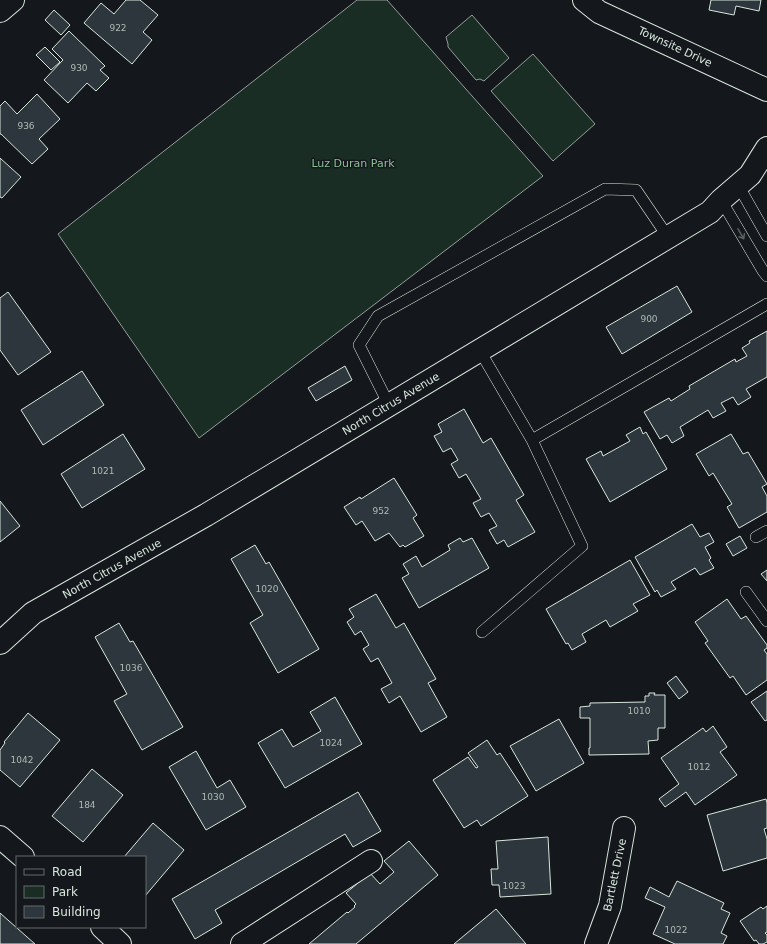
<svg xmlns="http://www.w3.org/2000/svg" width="767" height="944" font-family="'DejaVu Sans',sans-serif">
<rect width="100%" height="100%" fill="#14181c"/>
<!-- green -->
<path fill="#1a2d24" stroke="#939e99" d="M357,0H387L543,176L199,438L58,234Z
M472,15L509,58L484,81L480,79L476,80L448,47V44L446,37Z
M533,54L595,124L553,161L491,91Z"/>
<!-- building -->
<path fill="#2c363c" stroke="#d8e6dc" d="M126,0H140L158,15L143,32L152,40L132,64L84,23L101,3L114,14Z
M711,0H761L759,11L736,6L734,15L709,10Z
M54,10L70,25L61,35L45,20Z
M69,31L105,66L100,70L109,78L96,91L87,83L68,103L44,80L63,60L52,49Z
M45,47L60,62L51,70L36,55Z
M37,94L60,119L39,139L48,149L32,164L1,134H0V106L5,101L17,114Z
M0,158L21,177L2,198L0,197Z
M677,286L692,312L622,354L606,327Z
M8,292L51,352L18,375L0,350V298Z
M767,331V377L746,389L751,397L738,405L733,397L721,403L726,411L713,418L708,410L680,427L684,436L672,443L667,435L660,439L644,412L669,398L671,401L690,389L689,386L735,359L736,362L747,356L742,348L750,343L749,341Z
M345,366L352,380L316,401L308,388Z
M82,371L104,405L43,445L21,410Z
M464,409L483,443L491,438L524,495L516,500L535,532L508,547L504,540L497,544L489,530L497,526L489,513L481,517L473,503L481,499L466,474L459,478L451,464L458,460L451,448L443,452L434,436L442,432L438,424Z
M640,427L643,434L646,432L667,469L610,502L586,459L601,451L603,456L630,441L626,435Z
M123,434L145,469L82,508L61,474Z
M731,434L743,454L748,452L767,484L762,487L767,496V512L739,528L727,507L732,504L713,473L709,476L696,454Z
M394,478L417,515L413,518L424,536L405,547L403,545L400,547L389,533L375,541L362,521L356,525L344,507L360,497L361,499Z
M0,501L20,526L0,542Z
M692,524L700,537L709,533L714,542L705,547L711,558L709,560L714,568L700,575L695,568L671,582L676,589L661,597L657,590L655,592L635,557Z
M740,536L747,548L733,556L726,544Z
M460,538L463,542L472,538L489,568L419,608L402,578L409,574L403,564L416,556L422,567L450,550L448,545Z
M255,545L266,564L269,562L319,649L278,673L250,623L263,615L231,559Z
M630,560L650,595L633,604L638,611L610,627L606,620L582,634L586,642L572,650L568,643L566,644L546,609Z
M767,570V581L761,574Z
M376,594L396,628L404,623L436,679L428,683L447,717L421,732L400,696L389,703L381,689L392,683L378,658L371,662L363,649L369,645L361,631L355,635L347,622L354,617L349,609Z
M727,599L741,619L746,616L767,645V648L764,650L767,654V680L746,695L733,676L730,678L705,643L708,641L695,622Z
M119,623L130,642L133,641L183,727L142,750L114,701L127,694L95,637Z
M676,676L688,692L679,699L667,683Z
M767,691V720L765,721L751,702Z
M649,693H655L654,695H665V728H658V740L648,741L649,754L589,755V748H590V718H580V707L590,706V703L645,702V696H649Z
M335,697L362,744L285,788L258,743L282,729L293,747L321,731L310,712Z
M28,713L60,740L20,787L0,770V750L5,743L4,742Z
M559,719L584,763L536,791L510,746Z
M713,726L727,747L720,752L737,775L695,805L686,792L665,807L659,799L679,784L661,758L703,728L706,732Z
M487,740L497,755L500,753L528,796L481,826L477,820L464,828L433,780L468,757L476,768L478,767L468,753Z
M196,751L217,788L230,780L246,807L206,830L169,767Z
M92,769L123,795L83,842L52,816Z
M358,792L381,831L353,847L345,834L215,910L222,923L195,939L172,899Z
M766,799L767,803V828L764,829L767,839V858L723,871L707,815Z
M153,823L184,850L145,896V857H124Z
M548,837L551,894L500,897L499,885H492L491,869H498L496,841Z
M409,841L438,875L356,944H309L347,912L348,913L355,907L354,906L356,904L346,893L370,873L380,884L394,872L384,861Z
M677,881L724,903L721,909L730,913L721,933L727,936L723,944H675L653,934L665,907L645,898L650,887L669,897Z
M767,906V932L765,933L767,935V942L763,944H759L756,940L754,941L740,921L761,907L763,909Z
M496,909L526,944H454Z
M0,913L35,944H0Z"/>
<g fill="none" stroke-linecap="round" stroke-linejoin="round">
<!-- lane casing -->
<g stroke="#d8e6dc" stroke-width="12">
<path id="lane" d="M738,185L767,236
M721,200L763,271L767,276
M480,351L532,440L767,304
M389,405L359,345L378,316L605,189L636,190L668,237
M756,537L767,531
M746,592L767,621
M482,632L582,546L532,440"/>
</g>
<!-- street casing -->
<g stroke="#d8e6dc" stroke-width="24">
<path id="street" d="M0,11L13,0
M242,944L371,861
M596,944L610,906L624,828"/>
</g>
<!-- secondary casing -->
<g stroke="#d8e6dc" stroke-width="24">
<path id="secondary" d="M584,0L599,12L767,90
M0,643L33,613L206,515L710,212L721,200L750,175L767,148
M0,837L23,857
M102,927L120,944"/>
</g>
<!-- lane -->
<use href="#lane" stroke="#14181c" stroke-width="11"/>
<!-- street -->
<use href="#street" stroke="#14181c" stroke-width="22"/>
<!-- secondary -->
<use href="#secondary" stroke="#14181c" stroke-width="22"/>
</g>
<!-- one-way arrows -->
<defs><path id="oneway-shaft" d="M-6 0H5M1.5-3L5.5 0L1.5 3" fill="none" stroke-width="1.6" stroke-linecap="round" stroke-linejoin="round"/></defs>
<use stroke="#59605f" href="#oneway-shaft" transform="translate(741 234) rotate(60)"/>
<g text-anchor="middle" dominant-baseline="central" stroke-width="3" stroke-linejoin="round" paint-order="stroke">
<!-- number labels -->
<g font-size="9" fill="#adbab4">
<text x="118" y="28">922</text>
<text x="79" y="68">930</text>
<text x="26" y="126">936</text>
<text x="649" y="319">900</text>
<text x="103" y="471">1021</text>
<text x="381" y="511">952</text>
<text x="267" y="589">1020</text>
<text x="131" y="668">1036</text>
<text x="639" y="711">1010</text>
<text x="331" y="743">1024</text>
<text x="22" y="760">1042</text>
<text x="699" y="767">1012</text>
<text x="213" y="797">1030</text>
<text x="87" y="805">184</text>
<text x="514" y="886">1023</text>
<text x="676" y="930">1022</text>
</g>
<!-- street labels -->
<g font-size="11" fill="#d8e6dc" stroke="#14181c">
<text transform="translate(675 47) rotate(25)">Townsite Drive</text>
<text transform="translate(391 404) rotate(-31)">North Citrus Avenue</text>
<text transform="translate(112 569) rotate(-29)">North Citrus Avenue</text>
<text transform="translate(615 875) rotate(-78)">Bartlett Drive</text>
</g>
<!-- park labels -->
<g font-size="11" fill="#8ac095" stroke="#14181c">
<text x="353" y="163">Luz Duran Park</text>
</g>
</g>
<!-- legend -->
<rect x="16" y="856" width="130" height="72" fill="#14181c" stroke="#626a69"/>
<rect x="24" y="869" width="20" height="6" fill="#14181c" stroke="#626a69"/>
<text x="52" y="876" font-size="12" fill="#d8e6dc">Road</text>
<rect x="24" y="886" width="20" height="12" fill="#1a2d24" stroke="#626a69"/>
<text x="52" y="896" font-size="12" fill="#d8e6dc">Park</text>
<rect x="24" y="906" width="20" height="12" fill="#2c363c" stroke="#626a69"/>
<text x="52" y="916" font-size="12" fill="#d8e6dc">Building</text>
</svg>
